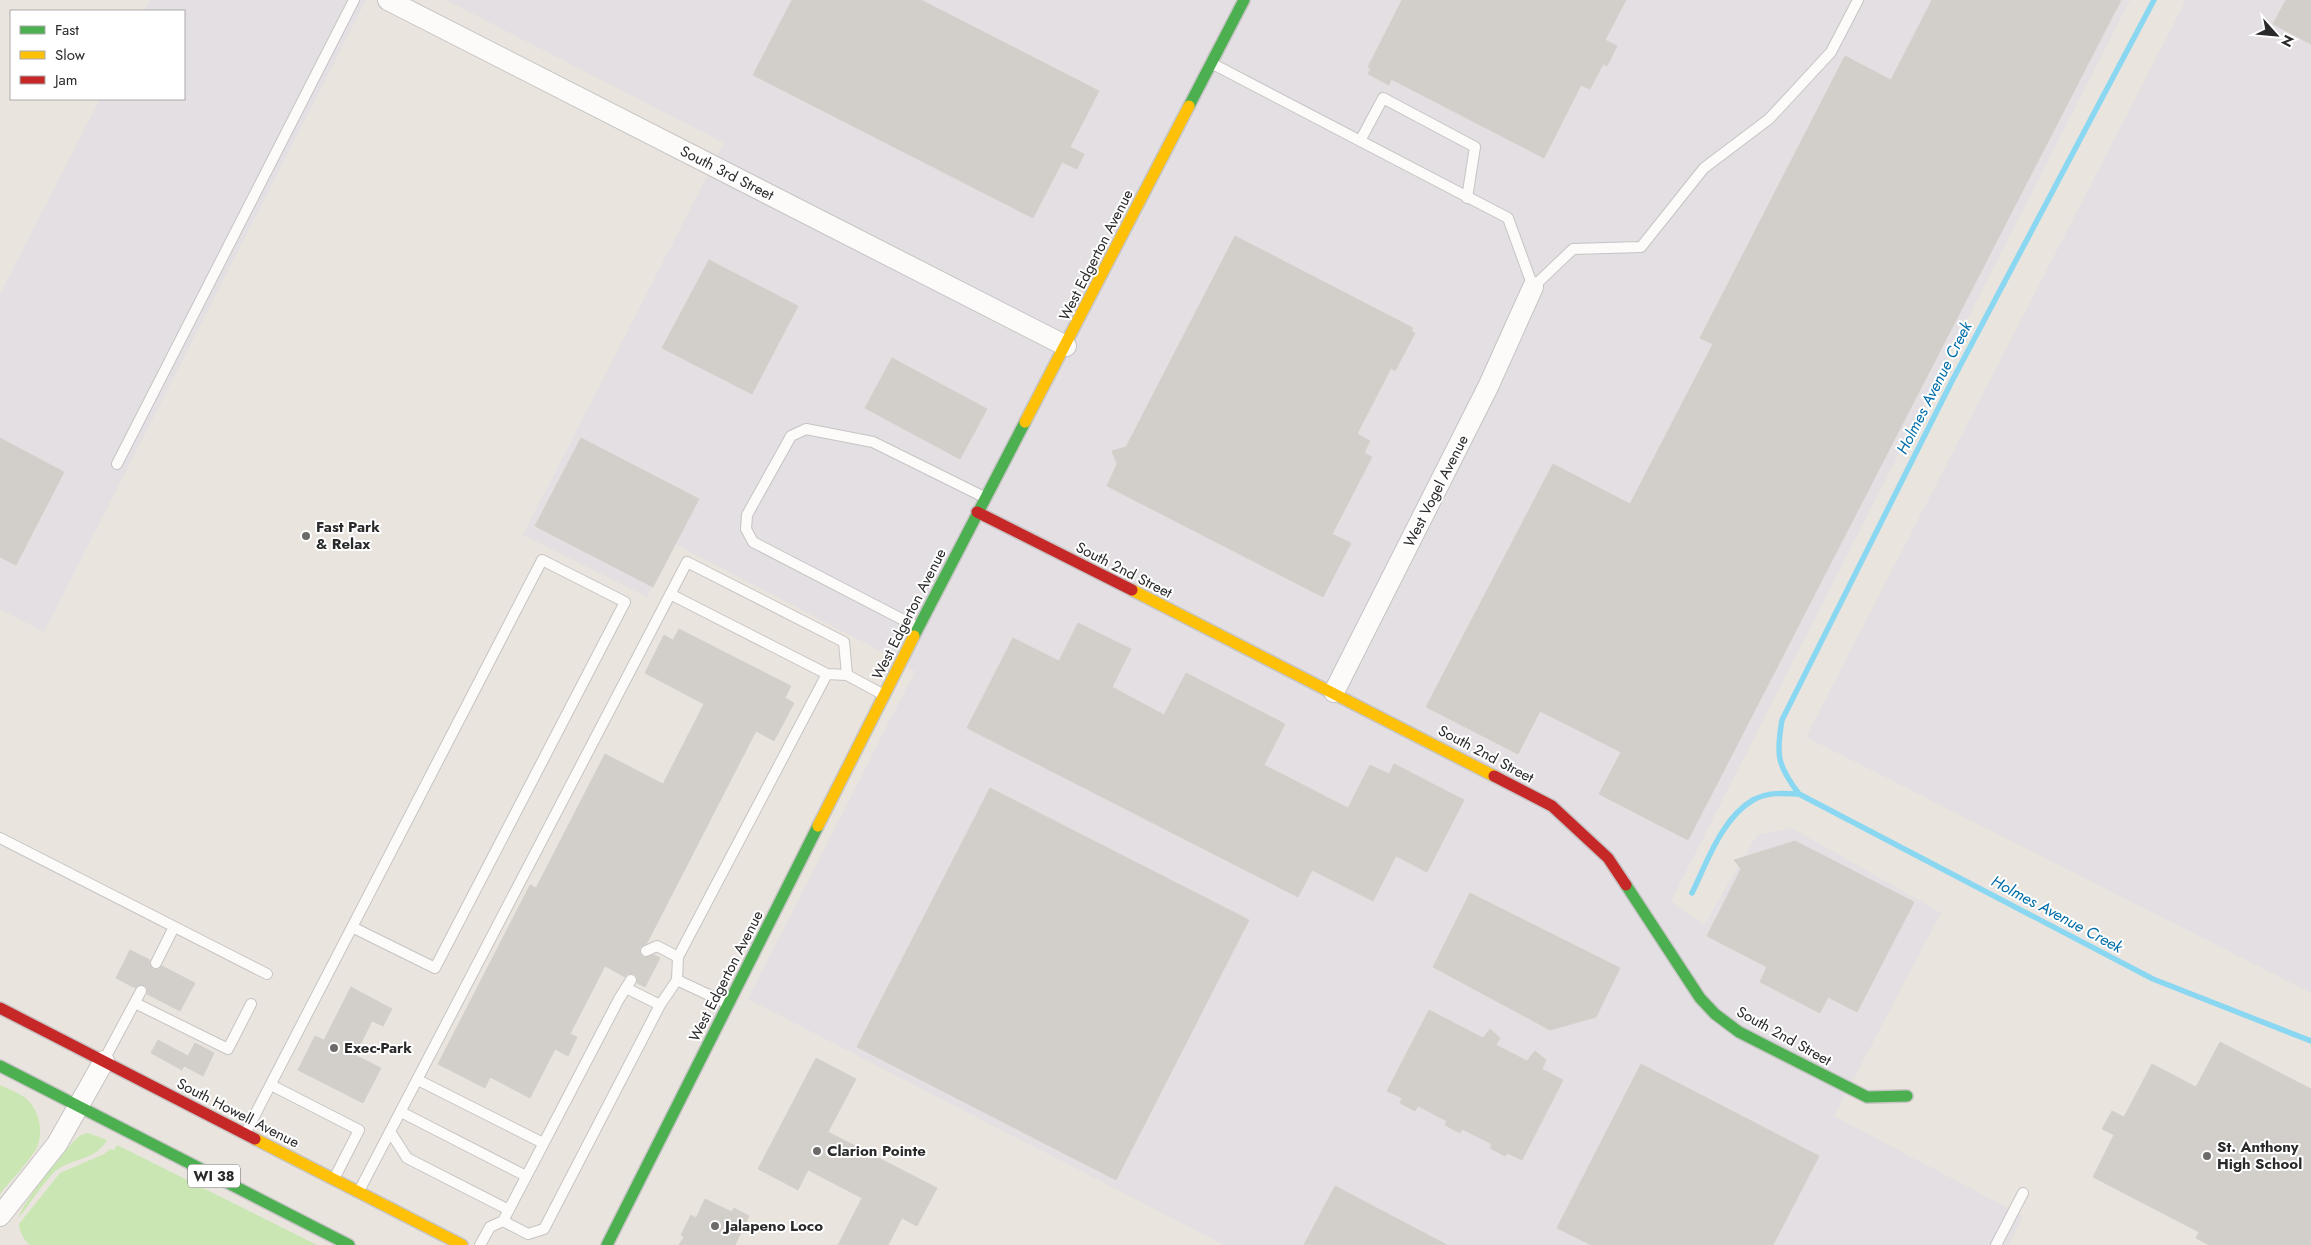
<svg xmlns="http://www.w3.org/2000/svg" width="2311" height="1245" font-family="Jost,sans-serif">
<rect width="100%" height="100%" fill="#eae4de"/>
<!-- industrial -->
<path fill="#e3dfe2" d="M150,0H366L44,632L0,609V294L100,99H184V11H145Z
M446,0H2130L1671,901L1704,925L1757,835L1792,828L1941,913L1834,1116L2023,1216L2009,1245H1224L748,999L915,671L886,654L675,544L647,597L523,535L724,143Z
M2186,0H2311V993L1806,737Z"/>
<!-- green -->
<path fill="#cae7b3" d="M0,1085C8,1089 17,1092 24,1097C40,1108 45,1135 35,1151C25,1166 11,1180 0,1194Z
M88,1133L107,1140C97,1159 75,1158 58,1169C48,1176 28,1206 19,1218C21,1204 65,1149 77,1138C80,1135 84,1134 88,1133Z
M117,1145L317,1245H30C23,1239 20,1233 19,1224L60,1173L104,1154L110,1149L114,1150Z"/>
<g fill="none" stroke-linecap="round" stroke-linejoin="round">
<!-- stream -->
<path stroke="#8ad7f2" stroke-width="5.5" d="M2154,0L1952,381L1782,720C1776,755 1777,765 1799,794L2153,979L2311,1041
M1692,893C1707,862 1722,818 1753,800C1767,792 1784,793 1799,794"/>
</g>
<!-- building -->
<path fill="#d2ceca" stroke="#d4d0ca" d="M792,0H921L1099,91L1070,147L1084,154L1077,169L1062,162L1033,218L753,75Z
M1402,0H1626L1605,40L1617,46L1607,66L1603,64L1590,89L1581,85L1544,158L1391,79L1389,85L1368,74L1371,68L1368,67Z
M1932,0H2121L1688,840L1599,794L1621,752L1540,711L1518,754L1426,707L1553,464L1630,504L1713,344L1700,338L1845,56L1891,80Z
M2286,0H2311V44L2273,24Z
M1235,236L1413,328L1411,331L1415,333L1395,371L1391,368L1357,434L1370,441L1364,453L1372,457L1332,534L1351,543L1323,597L1107,486L1117,464L1112,451L1126,447Z
M709,260L798,306L752,394L662,348Z
M892,358L987,409L960,459L865,408Z
M0,438L64,472L16,565L0,557Z
M581,438L699,499L653,587L535,526Z
M1078,623L1131,649L1112,687L1164,715L1186,673L1285,724L1264,765L1348,808L1370,765L1389,774L1394,764L1464,800L1427,872L1396,856L1373,901L1312,870L1298,897L967,728L1013,638L1059,661Z
M679,629L791,686L785,698L794,703L774,741L756,731L647,943L640,947V953L642,957L654,955L660,958L645,987L637,983V977L634,974H628L625,977L605,966L570,1034L577,1037L568,1056L555,1049L530,1098L490,1077L485,1088L438,1064L530,885L536,888L605,754L663,784L704,704L645,673L664,635L673,640Z
M990,788L1249,920L1116,1180L857,1047Z
M1795,841L1914,902L1857,1012L1828,997L1820,1013L1760,982L1767,967L1707,936L1741,869L1734,860Z
M1470,893L1620,968L1596,1017L1550,1030L1433,967Z
M130,950L150,960L149,964L153,969L157,970L162,966L195,983L180,1011L147,994V988L144,985L135,988L116,978Z
M351,987L392,1009L383,1026L372,1021L355,1055L381,1068L363,1103L298,1070L315,1036L324,1040Z
M1429,1010L1483,1038L1490,1029L1500,1038L1496,1045L1527,1061L1535,1051L1546,1060L1542,1069L1563,1080L1522,1160L1507,1153L1505,1156L1490,1148L1492,1144L1462,1129L1460,1133L1445,1125L1447,1121L1418,1106L1415,1111L1400,1103L1402,1098L1387,1091Z
M158,1040L188,1056L195,1043L214,1053L203,1076L184,1066L182,1070L151,1053Z
M2220,1042L2311,1089V1245H2209L2196,1238L2199,1232L2093,1177L2114,1135L2102,1129L2112,1111L2124,1117L2152,1064L2196,1087Z
M816,1058L856,1079L828,1132L937,1188L917,1226L902,1218L888,1245H838L862,1198L808,1170L798,1190L758,1169Z
M1641,1064L1819,1156L1773,1245H1591L1557,1228Z
M1335,1186L1447,1245H1304Z
M705,1199L732,1212L734,1208L749,1216L735,1245H679L684,1237L681,1235L691,1215L696,1218Z"/>
<g fill="none" stroke-linecap="round" stroke-linejoin="round">
<!-- lane casing -->
<g stroke="#c6c4c4" stroke-width="12">
<path id="lane" d="M1211,63L1508,218L1533,287L1573,249L1641,247L1704,168L1769,119L1831,52L1858,0
M1360,141L1383,98L1475,147L1467,198
M117,464L354,0
M670,594L827,674L678,957
M917,627L753,542L746,529L747,515L791,436L806,429L873,442L984,497
M827,674L847,675L884,695
M0,838L267,974
M156,963L174,927
M677,980L728,1004
M626,988L660,1005
M135,1003L228,1049L251,1004
M104,1060L141,991
M418,1080L543,1143
M271,1085L359,1130L334,1179
M401,1112L526,1176
M246,1132C346,942 444,751 542,560L625,602L435,968L352,927
M391,1133L407,1158L509,1210
M359,1191L687,562L844,642L847,675
M503,1221L528,1234L544,1229L660,1005L677,980L678,957L657,946L646,951
M480,1245L490,1227L503,1221L619,999L631,980
M1996,1245L2023,1193"/>
</g>
<!-- street casing -->
<g stroke="#c6c4c4" stroke-width="22">
<path id="street" d="M388,0L1066,346
M1334,692L1488,387L1533,287
M0,1216L57,1144L104,1061"/>
</g>
<!-- fast casing -->
<g stroke="#c6c4c4" stroke-width="14">
<path id="fast" d="M1189,106L1244,0
M914,636L1025,422
M1626,885L1700,998L1715,1014L1739,1032L1867,1097L1907,1096
M0,1066L349,1245
M607,1245L818,826"/>
</g>
<!-- slow casing -->
<g stroke="#c6c4c4" stroke-width="14">
<path id="slow" d="M1025,422L1189,106
M1132,590L1494,776
M818,826L914,636
M255,1139L462,1245"/>
</g>
<!-- jam casing -->
<g stroke="#c6c4c4" stroke-width="14">
<path id="jam" d="M977,512L1132,590
M1494,776L1552,806L1608,858L1626,885
M0,1008L255,1139"/>
</g>
<!-- lane -->
<use href="#lane" stroke="#fcfbfa" stroke-width="10"/>
<!-- street -->
<use href="#street" stroke="#fcfbfa" stroke-width="20"/>
<!-- fast -->
<use href="#fast" stroke="#4caf50" stroke-width="11"/>
<!-- slow -->
<use href="#slow" stroke="#ffc107" stroke-width="11"/>
<!-- jam -->
<use href="#jam" stroke="#c62828" stroke-width="11"/>
</g>
<!-- markers -->
<g fill="#6d6b69" stroke="#fff" stroke-width="2">
<circle cx="306" cy="536" r="5"/>
<circle cx="334" cy="1048" r="5"/>
<circle cx="817" cy="1151" r="5"/>
<circle cx="2207" cy="1156" r="5"/>
<circle cx="715" cy="1226" r="5"/>
</g>
<g text-anchor="middle" dominant-baseline="central" stroke-width="4" stroke-linejoin="round" paint-order="stroke">
<!-- shield labels -->
<rect fill="#fff" stroke="#6a6a6a" stroke-width="1" x="188" y="1164.5" width="52" height="23" rx="4"/>
<g font-size="14" font-weight="bold" fill="#2a2a2a">
<text x="214" y="1176">WI 38</text>
</g>
<!-- street labels -->
<g font-size="15" fill="#2a2a2a" stroke="#fff">
<text transform="translate(727 173) rotate(27)">South 3rd Street</text>
<text transform="translate(1096 255) rotate(-63)">West Edgerton Avenue</text>
<text transform="translate(1436 491) rotate(-63)">West Vogel Avenue</text>
<text transform="translate(1124 570) rotate(27)">South 2nd Street</text>
<text transform="translate(909 614) rotate(-63)">West Edgerton Avenue</text>
<text transform="translate(1486 754) rotate(28)">South 2nd Street</text>
<text transform="translate(726 976) rotate(-63)">West Edgerton Avenue</text>
<text transform="translate(1784 1036) rotate(29)">South 2nd Street</text>
<text transform="translate(238 1113) rotate(27)">South Howell Avenue</text>
</g>
<!-- poi labels -->
<g font-size="15" font-weight="bold" fill="#2a2a2a" stroke="#fff" text-anchor="start">
<text x="316" y="527">Fast Park<tspan x="316" dy="17">&amp; Relax</tspan></text>
<text x="344" y="1048">Exec-Park</text>
<text x="2217" y="1147">St. Anthony<tspan x="2217" dy="17">High School</tspan></text>
<text x="827" y="1151">Clarion Pointe</text>
<text x="725" y="1226">Jalapeno Loco</text>
</g>
<!-- water labels -->
<g font-size="16" font-style="italic" fill="#006da8" stroke="#fff">
<text transform="translate(1934 388) rotate(-63)">Holmes Avenue Creek</text>
<text transform="translate(2057 914) rotate(28)">Holmes Avenue Creek</text>
</g>
</g>
<!-- legend -->
<rect x="10" y="10" width="175" height="90" fill="#ffffff" stroke="#aaaaaa"/>
<rect x="20" y="26" width="25" height="8" fill="#4caf50" stroke="#aaaaaa"/>
<text x="55" y="35" font-size="15" fill="#2a2a2a">Fast</text>
<rect x="20" y="51" width="25" height="8" fill="#ffc107" stroke="#aaaaaa"/>
<text x="55" y="60" font-size="15" fill="#2a2a2a">Slow</text>
<rect x="20" y="76" width="25" height="8" fill="#c62828" stroke="#aaaaaa"/>
<text x="55" y="85" font-size="15" fill="#2a2a2a">Jam</text>
<!-- north arrow -->
<g transform="translate(2276 35) rotate(117)" stroke="#ffffff" stroke-width="4" paint-order="stroke">
<path d="M0-4L9 19L0 12L-9 19Z" fill="#2a2a2a"/>
<text y="-8" font-size="14" font-weight="bold" text-anchor="middle" fill="#2a2a2a">N</text>
</g>
</svg>
